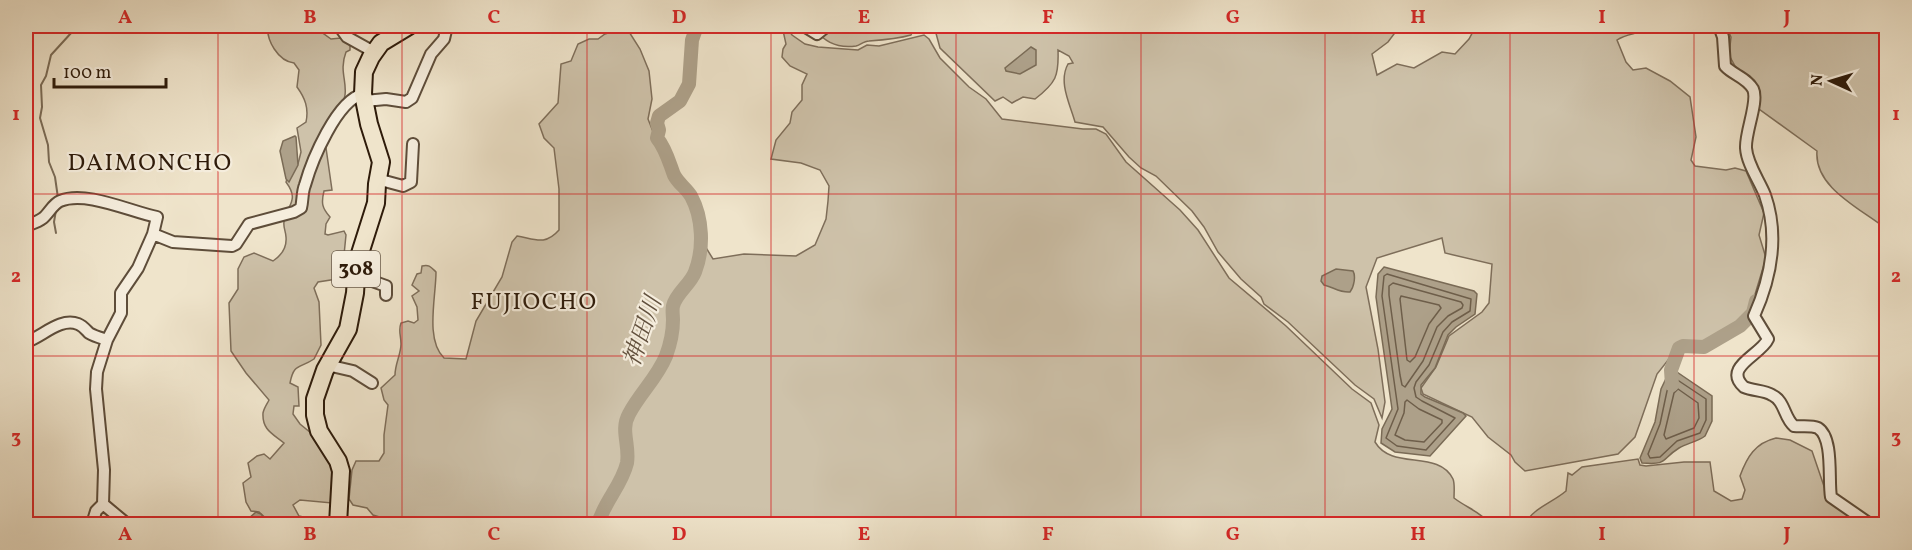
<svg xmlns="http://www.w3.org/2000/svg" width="1912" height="550" font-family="Vollkorn,'Noto Serif JP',serif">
<rect width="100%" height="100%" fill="#efe4cb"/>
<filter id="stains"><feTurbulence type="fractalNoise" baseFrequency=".00333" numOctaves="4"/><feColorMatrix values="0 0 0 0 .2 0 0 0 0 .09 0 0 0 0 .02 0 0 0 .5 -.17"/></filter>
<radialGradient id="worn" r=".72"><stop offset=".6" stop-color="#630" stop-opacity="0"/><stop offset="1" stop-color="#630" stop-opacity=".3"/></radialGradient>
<!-- green -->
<path fill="#cec2aa" stroke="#7e6e5a" stroke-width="1.5" d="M268,26H320V31L331,39L341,38L350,44V50L346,52C339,70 347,81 345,95C343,108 328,122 321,131L326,148L332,190L324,191C321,203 322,208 330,217L326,224L325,234L328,235L344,231L346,235L342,275L337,279L318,282L314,288L319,302L321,345L314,359C299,369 294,363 290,383L298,387L299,406H294L293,414L300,424L322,442L335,460L332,503L300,500L293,505L299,516L303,517L311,524H272L259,512L251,511L246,502L243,483L251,477L248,463L257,456L264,454L270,459L284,443C273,434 262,430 263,413C264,408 267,404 269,400L246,373L231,351L229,303L238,289V269L244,257L254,253L273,261C282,255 287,248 286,237C286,232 283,227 284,222C287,204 300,201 286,182L291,166L298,164L301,152L297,128L306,122C309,108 305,98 297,87L299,70L294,63C278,61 266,40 268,26Z
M782,26H786L792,35L805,44L818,47L858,50L867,45L879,46L924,35L929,39L940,58L969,87L986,99L1002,119L1083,129H1096L1106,134L1126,162L1180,210L1198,230L1229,278L1286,326L1352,389L1371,403L1379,425L1375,442C1392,471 1438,449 1453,479C1455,484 1454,492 1454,498C1467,508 1481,512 1490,524H396V522L373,515L367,508L353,505L349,499L352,470L356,461H379L384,453V435L388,405L384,400L381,388L395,375C395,364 401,354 401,344C401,335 398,331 401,323L408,321L414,323L418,320L417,307L412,296L419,291L412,285L417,274L421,273L422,266C429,264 431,267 436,272C436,297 425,340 444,358L466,359L476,321L502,277L512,242L517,236C535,239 545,246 559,230V189L554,148L544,138L539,124L558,103L561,64L571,61L578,44L589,39H598L605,34L626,27L640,49L649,71L652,99L648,119L673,182L686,196L697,215V233L713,259L744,254L796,256L815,245L826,219L828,201L829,186L820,170L801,163L771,159L776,140L790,123L792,112L802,100V85L807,74L790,66L782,57L783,49L786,44Z
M810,26H915L911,35C897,39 883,40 869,41C864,41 860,45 856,46C834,49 824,40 810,26Z
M934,26H1400L1388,42L1372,54L1377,75L1397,64L1414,68L1442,52L1455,54L1469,39L1476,26H1649C1641,35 1629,32 1617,40L1626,62L1633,70L1646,68L1670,81L1690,97L1696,137L1691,160L1695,166L1726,170L1735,168L1746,171L1764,213L1759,235L1766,258L1750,311L1741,322L1706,344L1680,345L1657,374L1635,437L1618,454L1525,471L1515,462L1511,455L1488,437L1472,417L1423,394L1421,388L1436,367L1449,336L1482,312L1489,303L1492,264L1445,253L1442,238L1377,258L1366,287L1378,349L1385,402L1382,418L1374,399L1355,385L1288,322L1264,304L1261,297L1241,279L1218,252L1204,227L1192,211L1156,176L1141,168L1129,157L1103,127L1075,122C1070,104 1058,82 1068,64L1073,63L1069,56L1058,50C1059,76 1056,83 1035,99L1023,97L1012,103L1003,97L995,101L940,48Z
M1726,26H1886V225H1881C1857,207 1814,186 1817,151L1759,109L1757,89L1735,66L1729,55L1731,37Z
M1886,411V450L1879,440V419Z
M1776,438L1790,440L1812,451L1827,495L1866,524H1525C1533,508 1552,503 1566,491L1568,473L1572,475L1582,467L1638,459L1640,465L1646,466L1684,462H1710L1714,491L1731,501L1742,499L1745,490L1740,476C1747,457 1755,443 1776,438Z"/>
<!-- water -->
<path fill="#ada089" stroke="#7a6b56" stroke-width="1.5" d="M1031,47L1036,50V65L1020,74L1006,71L1005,68Z
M295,136L296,137L298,165L289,182L286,179L280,151L283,141Z
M1384,267L1474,291L1477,294L1475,314L1456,327L1448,335L1435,368L1421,385V394L1425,397L1463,413L1466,416L1430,456L1395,452L1381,443L1382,429L1392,409L1376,297L1378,274Z
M1336,269L1353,271C1356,276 1354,287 1350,292C1340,293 1333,287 1324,285L1321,281L1322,276Z
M1671,368L1712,396V421L1705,436C1697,442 1687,443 1679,448C1660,460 1669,465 1642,463L1640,458L1655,422L1661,389Z
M256,512L261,514L269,524H242Z"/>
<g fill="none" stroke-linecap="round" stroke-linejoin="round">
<!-- shore -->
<path stroke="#6e5e4a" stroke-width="1.5" d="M1387,274L1471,299L1470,311L1452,322L1443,332L1429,365L1416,382L1414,388L1416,397L1422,401L1455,418L1426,450L1397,446L1386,438L1398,409L1382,296L1384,276Z
M1393,283L1461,302L1463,305L1462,308L1448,316L1437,327L1423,361L1405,387L1402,385L1400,375L1389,295V286Z
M1401,296L1439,305L1441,308L1429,324L1415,357L1410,362L1407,360L1400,299Z
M1676,379L1706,399V420L1700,433L1677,441L1660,457L1650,458L1648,454L1660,424L1667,391L1672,379Z
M1678,389L1698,403L1699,418L1694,428L1666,439L1664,435L1674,393Z
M1407,400L1419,409L1442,420V423L1424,442L1405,440L1395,435L1404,413L1405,402Z"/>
<!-- stream -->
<path stroke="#7a6b56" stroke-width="2" d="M58,198L55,177L49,162L48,145L40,118L42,107L41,85L46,76L51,55L72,32L74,26
M56,210L54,222L56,233"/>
<!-- river -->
<path stroke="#ada089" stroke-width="14" d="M1672,385L1671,370L1679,348L1683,346L1704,347L1740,326L1753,313L1756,301
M598,524C604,502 622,485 627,463C630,445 620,430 629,414C640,393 657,378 666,356C670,345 673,332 673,320C673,316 672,310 673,306C676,293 690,285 695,272C704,249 703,218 691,196C686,188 678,183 674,175C669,162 666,149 657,138L659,130L657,123L659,116L680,101L689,84L692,40L697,26"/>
<!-- minor casing -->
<g stroke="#5e4d3a" stroke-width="14">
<path id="minor" d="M339,26L347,37L374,52
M804,26L817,34L827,26
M1719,26L1723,37L1725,66C1733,75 1746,77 1753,89C1759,101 1745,132 1746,148C1747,164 1759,180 1765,195C1779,235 1771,278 1754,316L1768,339C1761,355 1722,367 1744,387C1753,391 1764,390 1772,395C1785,401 1784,418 1794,426C1801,427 1811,425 1818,428C1834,438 1828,481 1831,497L1870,524
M365,101L386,99L406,102L412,98L431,54L444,39L447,26
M377,179L403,186L411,182L413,144
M26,226C31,224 38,222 43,218C49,213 53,204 60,201C86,190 131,212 157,217L153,234L138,268L121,293V313L107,340L97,372L96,389L104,470L103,504L96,511L92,524
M153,234L173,242L232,246L236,244L249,224L294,212L301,208C303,200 302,192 305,185C312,160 337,100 363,94
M356,281H372L386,286V295
M26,342C42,337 60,317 78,324C83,326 86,330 89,333C94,336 101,338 107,340
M327,365L353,371L372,383
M103,504L127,524"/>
</g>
<!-- highway casing -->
<g stroke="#2e1b0a" stroke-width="20">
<path id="highway" d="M338,524L341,471L338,461L319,431L315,415V399L325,370L348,329L355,293L357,263L376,203L377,184L381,162L369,124L363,94L364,72L371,57L381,43L409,26"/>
</g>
<!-- minor -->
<use href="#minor" stroke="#f5eddd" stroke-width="10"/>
<!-- highway -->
<use href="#highway" stroke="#efe4cb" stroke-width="16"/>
</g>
<!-- grid -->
<path fill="none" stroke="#d62828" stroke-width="1.5" stroke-opacity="0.55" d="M218,26V524M402,26V524M587,26V524M771,26V524M956,26V524M1141,26V524M1325,26V524M1510,26V524M1694,26V524M26,194H1886M26,356H1886"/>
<g text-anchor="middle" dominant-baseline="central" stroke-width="4.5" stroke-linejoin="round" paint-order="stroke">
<!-- shield labels -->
<rect fill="#f5eddd" stroke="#6a5a49" stroke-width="1.5" x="332" y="251" width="48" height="36" rx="4.5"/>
<g font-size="21" font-weight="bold" fill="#2e1b0a">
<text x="356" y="269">308</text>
</g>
<!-- neighbourhood labels -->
<g font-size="24" letter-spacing="1.5" fill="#2e1b0a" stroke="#f5eddd">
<text x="150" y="164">DAIMONCHO</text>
<text x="534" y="303">FUJIOCHO</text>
</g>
<!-- water labels -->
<g font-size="24" font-style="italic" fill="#61503d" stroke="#f5eddd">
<text transform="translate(644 332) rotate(-71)">神田川</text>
</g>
</g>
<!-- margin -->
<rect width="1912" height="550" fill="none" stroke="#efe4cb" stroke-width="66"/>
<!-- north arrow -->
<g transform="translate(1831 81) rotate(274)" stroke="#f5eddd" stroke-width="4.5" paint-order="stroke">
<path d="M0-4.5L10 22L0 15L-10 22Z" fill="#2e1b0a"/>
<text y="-9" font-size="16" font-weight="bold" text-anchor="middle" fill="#2e1b0a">N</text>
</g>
<!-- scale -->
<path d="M54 78v9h112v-9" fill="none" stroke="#2e1b0a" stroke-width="3"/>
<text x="63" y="78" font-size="18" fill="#2e1b0a" stroke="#f5eddd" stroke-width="4.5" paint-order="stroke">100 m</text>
<rect x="33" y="33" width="1846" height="484" fill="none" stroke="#d62828" stroke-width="2"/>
<g font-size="20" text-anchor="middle" font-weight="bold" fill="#d62828">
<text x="125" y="23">A</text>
<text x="310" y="23">B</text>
<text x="494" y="23">C</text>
<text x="679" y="23">D</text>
<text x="864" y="23">E</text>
<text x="1048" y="23">F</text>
<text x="1233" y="23">G</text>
<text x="1418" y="23">H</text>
<text x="1602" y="23">I</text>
<text x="1787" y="23">J</text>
<text x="16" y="120">1</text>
<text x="1896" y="120">1</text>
<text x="16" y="282">2</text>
<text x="1896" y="282">2</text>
<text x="16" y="443">3</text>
<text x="1896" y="443">3</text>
<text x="125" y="540">A</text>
<text x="310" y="540">B</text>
<text x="494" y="540">C</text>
<text x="679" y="540">D</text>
<text x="864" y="540">E</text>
<text x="1048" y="540">F</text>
<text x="1233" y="540">G</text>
<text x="1418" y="540">H</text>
<text x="1602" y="540">I</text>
<text x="1787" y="540">J</text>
</g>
<rect width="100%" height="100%" filter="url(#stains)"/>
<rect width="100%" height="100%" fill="url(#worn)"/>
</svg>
